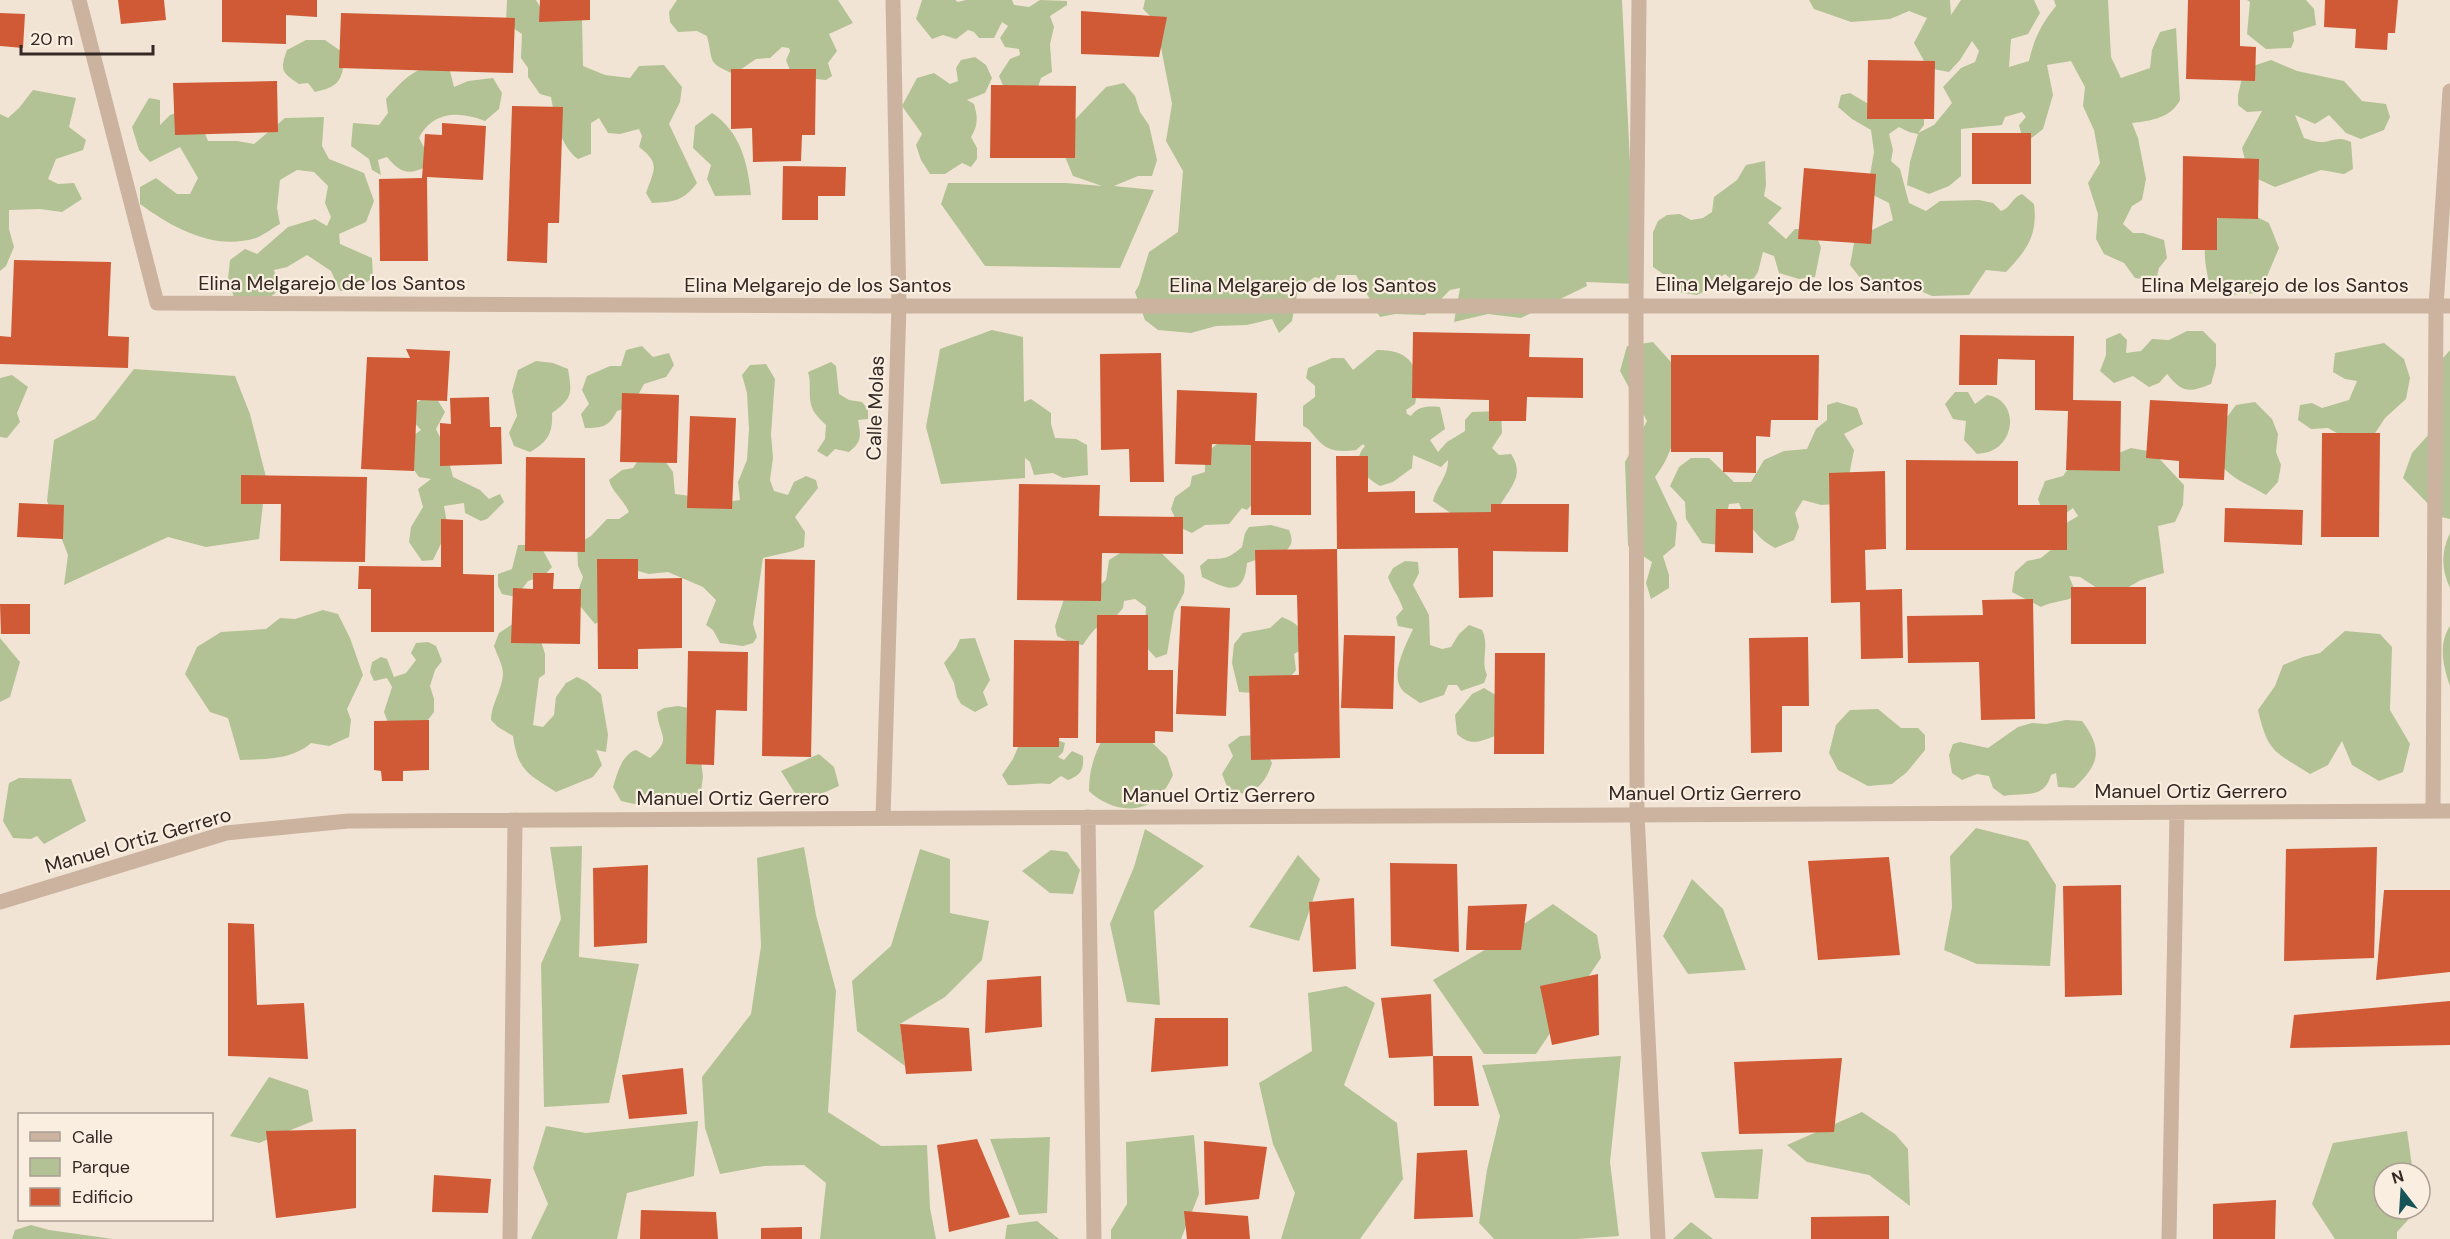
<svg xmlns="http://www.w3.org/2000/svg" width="2450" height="1239" font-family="'DM Sans',sans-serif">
<rect width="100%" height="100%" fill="#f2e4d4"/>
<!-- green -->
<path fill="#b2c294" d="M507,0H536L547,19L582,18L583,66L605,75L630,78L639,66L664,65L682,87L680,102L669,124L697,183C683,201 674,202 652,203L646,193C654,169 661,164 639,147L642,136L639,129L620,134L608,133L599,118L591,123V154L578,159C560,146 555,118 551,97L540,94L528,77V68L521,58L522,34L506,23Z
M677,0H838L853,23L829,34L837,51L828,63L832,76L826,80L806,78L791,73L786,60L790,51L789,48L782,47L770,58L756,59L734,74C706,62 714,63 707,36L697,31L678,32L670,22L669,12Z
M922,0H955L958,2L966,0H1012L1014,5L1029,7L1040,0L1067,1V5L1050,16L1054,27L1050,44L1052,72L1041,78L1037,90L1007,95L999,76L1010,59L1020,55L1019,49L1005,47L1000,38L1008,26L1002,22L994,38H979L974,32L968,30L956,39L943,35L932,39L916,19Z
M1145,0H1622L1636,284L1586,282L1587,286L1521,318L1488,314L1454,322L1460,288L1450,290L1425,315L1395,314L1380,317L1356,275H1337L1333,283L1315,277L1298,289L1292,321L1279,333L1272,319L1247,325L1216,326L1191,333L1158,330L1145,320L1135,292L1139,285L1149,252L1178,232L1183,171L1166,141L1172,104L1156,22L1143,9Z
M1809,0H1950L1951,15L1961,0H2034L2040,13L2028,34L2011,39L2009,67L2029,61C2034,38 2042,23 2056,6L2054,0H2108L2111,57L2121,78L2150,68L2152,50L2160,32L2176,28L2180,100C2171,118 2150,121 2132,123L2138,138L2146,179L2142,200L2132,206L2123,224L2133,233H2143L2164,240L2167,258L2159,268L2156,281L2135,278L2124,263L2104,254L2096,239L2098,214L2088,183L2100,163L2094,130L2083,106L2085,87L2071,61L2047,65L2053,95L2043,129L2024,144L2019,125L2026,117L2022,112L2005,117L2002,125L1961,129V176L1949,186L1929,194L1907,185L1910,162L1918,134L1909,132L1899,127L1889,134L1893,150L1891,161L1900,169L1909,203L1926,211L1940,201L1979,200L1993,203L2001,211C2011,208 2011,198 2022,194L2034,204C2038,235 2027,250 2006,272L1986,270L1969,295L1932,296L1916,289L1912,281L1897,292L1872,293L1850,265L1855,238L1893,220L1889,203L1867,192L1874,152L1871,130L1852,119L1838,107L1841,95L1850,93L1882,112L1924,114V125L1918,133L1934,125L1952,103L1943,87L1961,68L1975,62L1979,51L1972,41L1960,60L1949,72L1928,68L1914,43L1927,18L1909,11L1890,19L1851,22L1814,9Z
M2247,0H2306L2314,9L2316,25L2293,32L2294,41L2291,48L2266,49L2247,34L2250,2Z
M306,40H325L345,54C342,80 341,86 315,92L308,83L299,84C281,72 280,70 287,50Z
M975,57L986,65L992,78L985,93L967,100L974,104C978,118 978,125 971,137L977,148V159L971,167L962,163L945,174H930L921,160L916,145L922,134L902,106L917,78L934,73L950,84L958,81L956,68L961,60Z
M2271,60L2297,71L2344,81L2362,101L2386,104L2390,117L2384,130L2361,139L2346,133L2329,115L2315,124L2295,115L2304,138C2308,139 2315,142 2320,142C2332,142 2338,135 2351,142L2353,169L2344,174L2321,170L2275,187L2249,175L2242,148L2262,111L2247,112L2238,105V95L2244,69Z
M448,63L454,87L468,81L493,78L502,93L499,109L485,121C459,111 433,111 419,138L427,153L426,167C407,176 400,172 387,157L378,160L381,175L372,170L369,159L351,146L353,123L379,125L388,113L386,99C405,77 418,65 448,63Z
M1124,83L1135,96L1140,112L1149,125L1157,160L1152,176H1138L1114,186L1154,190L1120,268L985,266L941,204L948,183H1066L1102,186L1073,176L1061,147L1067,128L1106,87Z
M33,90L76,98L69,127L86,140L83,150L56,159L48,179L58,184L74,183L82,199L62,212L40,209L9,210V229L14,247L6,266L0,271V114L8,118L19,108Z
M149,98L160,100V125L170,115L184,110L200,121L208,141H237L254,144L285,118L324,117L322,146L329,159L364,173L374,201L366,222L339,234L340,244L372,258L373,277C363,287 354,291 340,291L331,271L307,255L287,267L274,270L279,290L268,299L234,297L228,279L230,260L245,249L257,254L288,227L315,219L327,226L331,217L325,203L328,186L314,172L297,170L280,180L277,208L280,224C272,228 264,235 256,238C214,251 173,228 140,204V187L156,178L177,194H190L198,178L180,147L150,162L139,150L132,127Z
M712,113C740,131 748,163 751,195L715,196L707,179L711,165L693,148L695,126Z
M1765,161L1766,185L1764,196L1782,208L1768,223L1786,239L1795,229H1813L1821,247L1815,277L1799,279L1779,273L1774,256L1763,252L1758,272L1752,281L1736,283L1725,274L1717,279L1713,287L1697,295L1677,292L1672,283L1674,274H1663L1653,267V232L1658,221L1667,215L1680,214L1691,220L1703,218L1712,212L1714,197L1737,180L1746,165Z
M2247,212L2269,223L2279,248L2260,293L2227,295L2210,287C2203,254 2200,242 2221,214Z
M992,330L1023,337L1024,402L1031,399L1051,413V424L1055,438L1076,439L1087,445L1088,475L1063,478L1053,473L1034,475L1030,462L1025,458V478L941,484L926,427L940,349Z
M2187,331H2203L2216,344V366L2211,384C2188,393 2183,393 2167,374L2159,383L2149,387L2133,376L2114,383L2100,371L2106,355V339L2120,333L2127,340L2126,353L2141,351L2152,339L2169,340Z
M1653,342L1678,370C1677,410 1681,444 1655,477L1677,523L1675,546L1663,556L1669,575V588L1651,599L1646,583L1652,562L1628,546L1625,462L1647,421L1620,371L1627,346Z
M2384,343L2404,359L2410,378L2406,399L2385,418L2370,441H2351L2328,428L2311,429L2298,420L2300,405L2312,403L2322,408L2349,400L2357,381L2345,379L2333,372L2335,353Z
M642,346L653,357L669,353L674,365L666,377L644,384L632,406L617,411C609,427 602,428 585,428L581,414L589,404L582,390L587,376L610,366H621L626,350Z
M1377,350C1414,349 1422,372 1415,404L1406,410L1407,414L1411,416C1418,406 1428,406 1440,407L1445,429L1430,440L1438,452L1447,442L1465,431V420L1472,412L1501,411L1502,433L1492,448L1499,455L1511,454C1527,478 1506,490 1497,512L1462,521L1433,501C1437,485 1448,477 1448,460L1441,467L1413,455L1412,468L1393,482L1380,486C1365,478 1350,462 1365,446L1363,444L1356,450C1340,452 1328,452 1317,439C1312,434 1310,429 1303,426V406L1315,397V386L1306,378L1308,368L1332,358H1344L1353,370Z
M2450,350V519L2441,517L2403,478L2412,453L2440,422L2437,365Z
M536,361L553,363L568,369C572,393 573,398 552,413C553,433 548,442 530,452L514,446L509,433L517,416L512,391L518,370Z
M831,362L836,366L839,394L849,400L862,402L868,409V419L858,420C861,436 862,442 849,452L835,449L827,457L817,451L825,439L826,425C822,421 816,416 813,410C807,398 812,384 808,372Z
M766,364L775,379L771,434L773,458L770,480L774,491L788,495L794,482L806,476L816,480L818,488L795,517L805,532L804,547C791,553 777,554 763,558L753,624L757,637L753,643L743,646L720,643L713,630L706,625L716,600L703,587L668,572L649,574L615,565L605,618L595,624L575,600L583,577L578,566L577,544L591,536L607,519H619L629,512C623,499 612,492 609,480L622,470L633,468L643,453L657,450L673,472L675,494L698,497L720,503L740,500L738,482L747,460L749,429L747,393L742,375L750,365Z
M134,369L235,376L250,414L266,477L259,539L206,547L168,537L64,585L68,555L47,501L54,440L95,419Z
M12,375L28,387L17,413L20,422L7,438L0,437V378Z
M1955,392H1968L1975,404L1987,395C2017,399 2017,440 1991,451C1987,453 1981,453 1977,454L1964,440L1966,421L1953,419L1945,404Z
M427,396H435L445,412L436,429L445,447L453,477L480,490L489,499L500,494L504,502L487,519L481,521L465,513L464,503L444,506L448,529L433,560L422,561L409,542L411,527L423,507L418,489L431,479L419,477L409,463L410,438L421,430L413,421V405Z
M1837,402L1857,408L1863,424L1844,434L1854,450L1847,486L1836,504L1821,505L1803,500L1795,513L1799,527L1794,540L1775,548C1757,539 1746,522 1739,503L1729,504L1720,545L1702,543L1686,519L1685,502L1670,486L1679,467L1691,458H1709L1734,482H1751L1764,460L1784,451L1807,449L1816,429L1827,420V405Z
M2255,402L2272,419L2278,434L2276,452L2281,465L2278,482L2266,495C2248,484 2233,480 2220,464L2221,425L2236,405Z
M1223,439L1249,440L1264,459L1259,497L1247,510L1242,508L1229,524L1205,525L1192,533L1179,527L1171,509L1175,497L1190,486L1192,476L1205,472V454Z
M2131,448L2153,452L2184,485L2183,505L2175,522L2158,526L2164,573L2141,580L2111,597L2080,577L2069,576L2077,596C2064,602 2053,601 2041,607L2012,592L2015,572L2027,561L2041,558L2058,544L2063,525L2078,516L2073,508L2058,519L2044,516L2038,499L2045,481L2063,476L2075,459H2104Z
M1271,525L1289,530C1295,544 1290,547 1280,557L1267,556L1247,563C1244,598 1226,589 1202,577L1200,566L1208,559C1225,559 1229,558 1242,547L1245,533L1249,527Z
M2450,533V588C2441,569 2441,552 2450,533Z
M518,545H540L552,567L541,579L537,578L528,581L516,597L502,594L498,586V574L512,569Z
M1155,547L1184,575L1185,583L1184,593L1174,612L1167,654L1156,658L1144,645L1146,607L1135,599L1124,601L1123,608L1112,621C1097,623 1091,633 1083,645L1071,643L1057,636L1055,626L1065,596H1086L1106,580L1109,560L1128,548Z
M1405,561L1418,562L1419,573L1413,585L1429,615L1430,645L1442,649L1451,647L1459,634L1469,625L1482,630C1490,646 1480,660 1487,675L1484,683L1461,691L1457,685H1448L1444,695L1420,703C1415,699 1409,696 1404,692C1388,677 1406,645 1413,629L1398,626L1396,617L1403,609C1399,596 1392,589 1388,577L1393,568Z
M323,610L338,614L350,638L363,675L347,709L351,720L349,737L329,746L311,743C292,760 265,759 240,760L228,718L210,712L185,674L197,647L221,632L266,629L280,618L295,619Z
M1282,617C1298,623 1302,629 1308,646L1294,654L1296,670C1280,691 1265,694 1239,692L1232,663L1234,644L1243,633L1270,628Z
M517,621L535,622L545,654V674L539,678L533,725L543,727L554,715L556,697L566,683L577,677L587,682L601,694L608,735L606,752L596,750L602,765L593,777L556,792C528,774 518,771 513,736L498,727L491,720C491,704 502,691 503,674C503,665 497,655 494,646L499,633Z
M2450,626V686C2443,666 2438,644 2450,626Z
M2345,631L2380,634L2392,647L2390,710L2410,744L2403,772L2379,781L2352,765L2342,741L2328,765L2310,774C2274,751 2268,753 2258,710L2275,686L2283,665L2303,657L2320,653Z
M0,638L20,662L10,697L0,702Z
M975,638L990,680L983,692L988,705L975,712L961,704L957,697L954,683L944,663L956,648L960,639Z
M428,642L436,646L442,661L435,670L430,686L434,699V712L424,725L390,728L384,712L392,687L387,678L374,681L370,672L372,662L381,657L387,659L394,677L406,673L416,660L411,653L416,643Z
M1484,688L1499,697L1498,735C1482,740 1472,748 1457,734L1455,715L1472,694Z
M678,706L695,709L703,777L701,791L694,801L674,802L668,795H662C653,810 635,804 621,801L613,787C617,774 622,754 636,750L650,758C673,738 659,737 657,712L664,708Z
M1878,709L1901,728H1918L1925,735V750L1907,772L1892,784L1868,786L1838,770L1829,753L1836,725L1850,710Z
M2066,720L2082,721C2103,749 2100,764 2074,788L2058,787L2056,773L2051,775C2044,800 2024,792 2004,796L1993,788L1989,776L1977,774L1962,780L1952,773L1949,755L1953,744L1960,742L1988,748L2018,727L2032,723L2046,724Z
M1140,731L1167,757L1173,775C1168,786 1160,799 1149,804C1129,814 1104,806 1089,791C1089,770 1094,755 1104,736Z
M1258,735L1272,763C1267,779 1261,786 1247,795L1228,789L1222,774L1233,756L1228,745L1240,736Z
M1048,737L1065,743L1063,752L1058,757L1064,760L1072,751L1083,756C1084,770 1081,775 1068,780L1061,776L1050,784C1035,782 1023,786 1008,785L1002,775L1013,759L1021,740Z
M819,754L834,767L839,786L801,803L781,771Z
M19,778L71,779L86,821L44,844L37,836L31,839L13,838L3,821L9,783Z
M1976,828L2028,841L2056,885L2050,966L1977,964L1944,950L1952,907L1950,856Z
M1145,829L1204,866L1154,911L1160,1005L1127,1002L1110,924L1134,867Z
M582,846L579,957L639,964L609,1103L544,1107L541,964L561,919L550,847Z
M804,847L816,915L836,991L828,1112L881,1146L927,1145L930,1208L936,1239H820L826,1183L804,1165L764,1166L720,1174L705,1128L702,1077L751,1014L761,946L757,858Z
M920,849L950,859V913L989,921L982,960L945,997L900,1024L905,1066L857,1031L852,981L891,946Z
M1051,850L1067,852L1080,870L1073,894L1050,893L1022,871Z
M1298,855L1320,879L1299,941L1249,927Z
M1692,879L1723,909L1746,970L1688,974L1663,936Z
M1553,904L1597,935L1601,958L1536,1054H1484L1433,980L1495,944Z
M1346,986L1375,1003L1344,1085L1397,1123L1403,1179L1360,1239H1281L1295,1193L1273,1144L1259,1083L1312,1051L1308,993Z
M1621,1056L1610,1162L1619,1236L1577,1239H1494L1479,1223L1487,1170L1500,1116L1482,1065Z
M269,1077L308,1090L313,1121L259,1143L230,1136Z
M1862,1112L1895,1134L1908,1149L1910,1206L1869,1175L1807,1162L1787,1145Z
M698,1121L694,1176L627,1193L617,1239H531L548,1204L533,1168L546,1126L586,1133Z
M2407,1131L2413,1173H2384V1209H2418L2397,1232V1239H2335L2312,1204L2333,1143Z
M1194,1135L1199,1194L1181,1239H1111V1230L1127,1204L1126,1142Z
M1050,1137L1047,1213L1019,1215L990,1139Z
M1763,1149L1758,1199L1715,1198L1701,1152Z
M1037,1221L1059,1239H1005L1007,1225Z
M1691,1222L1713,1239H1673Z
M31,1225L49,1230L113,1239H12L15,1230Z"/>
<!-- building -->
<path fill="#cf5a35" d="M118,0H164L166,20L121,24Z
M222,0H317V17L286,15V44L222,42Z
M540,0H590V20L539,22Z
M2188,0H2240V46L2256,47L2255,81L2186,79Z
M2325,0H2398L2395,33H2388L2387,50L2355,48L2356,29L2324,27Z
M1081,11L1167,17L1159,57L1081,54Z
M0,13L25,14L23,48L0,46Z
M341,13L515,18L513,73L339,68Z
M1868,60L1935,61L1934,119H1867Z
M731,69H816L815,135H802L801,161L753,162L752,128L731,129Z
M277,81L278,132L175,135L173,83Z
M991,85L1076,86L1075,158H990Z
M512,106L563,107L559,223H548L547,263L507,261Z
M442,123L486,126L483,180L427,177L428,261H380L379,179L422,178L425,134L442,135Z
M1972,133H2031V184H1972Z
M2183,156L2259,159L2258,219L2217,218V250H2182Z
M783,166L846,167L845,196H818V220H782Z
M1804,168L1876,174L1871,244L1798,239Z
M14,260L111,262L108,336L129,337L128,368L0,364V336L11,337Z
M1413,332L1530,334L1529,357L1583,358V398L1527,397L1526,421H1489V400L1412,398Z
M1960,335L2074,336L2073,400L2121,401L2120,471L2066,470L2068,411L2035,410V360L1998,359L1997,385H1959Z
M406,349L450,351L447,401L417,400L414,471L361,469L367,357L410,358Z
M1161,353L1164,482H1130L1129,449L1101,450L1100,354Z
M1671,355H1819L1818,420H1771L1770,437L1756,436V473L1723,472V452H1671Z
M1177,390L1257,393L1255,441L1311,442V515H1251V445L1212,444L1211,465L1175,464Z
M622,393L679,395L677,463L620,462Z
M489,397L490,427H501L502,464L440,466V423L451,424L450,398Z
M2150,400L2228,404L2224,480L2179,478V461L2146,458Z
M690,416L736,418L732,509L687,508Z
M2322,433H2380L2379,537H2321Z
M1336,456H1368V492L1415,491V513L1491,512V504H1569L1568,552L1493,551V597L1459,598L1458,548L1337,549Z
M526,457L585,458V552L525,551Z
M1906,460L2018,461V505H2067V550H1906Z
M1885,471L1886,549L1865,550L1866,590L1902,589L1903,658L1861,659L1860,602L1831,603L1829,473Z
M241,475L367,477L365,562L280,561L281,504H241Z
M1019,484L1100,485L1099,516L1183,517V554L1102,553L1101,601L1017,600Z
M19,503L64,505L63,539L17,537Z
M2225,508L2303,510L2302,545L2224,542Z
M1716,509H1753V553L1715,552Z
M441,519L463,520V574L494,575V632H371V589H358L359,566L441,567Z
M1337,549L1340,758L1251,760L1249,676L1299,675L1297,595H1256L1255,550Z
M597,559H638V579L682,578V648L638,649V669H598Z
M765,559L815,560L811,757L762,756Z
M533,573H554L553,589H581L580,644L511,643L513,588L533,589Z
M2071,587H2146V644H2071Z
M2033,599L2035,719L1981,720L1979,662L1908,663L1907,616L1983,615L1982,600Z
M0,604H30V634H1Z
M1181,606L1230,608L1226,716L1176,714Z
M1097,615H1148V670H1173V732L1155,731V743H1096Z
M1344,635L1395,636L1393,709L1341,708Z
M1808,637L1809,706H1782V752L1751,753L1749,638Z
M1014,640L1079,641L1078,738H1059V747H1013Z
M688,651L748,652L747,711L716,710L714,765L686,764Z
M1495,653H1545L1544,754H1494Z
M429,720V770L403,771V781H382L381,771L374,770V721Z
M2377,847L2374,958L2284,961L2286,849Z
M1889,857L1900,955L1818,960L1808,861Z
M1390,863L1457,864L1459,952L1391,946Z
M648,865L647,943L594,947L593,868Z
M2121,885L2122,995L2065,997L2063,886Z
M2384,890H2450V972L2376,980Z
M1354,898L1356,969L1313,972L1309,902Z
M1527,904L1521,950H1466L1468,906Z
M228,923L254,924L257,1005L304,1003L308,1059L228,1056Z
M1598,974L1599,1035L1552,1045L1540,986Z
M1041,976L1042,1027L985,1033L987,980Z
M1431,994L1433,1056H1472L1479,1106H1434L1433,1056L1389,1058L1381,998Z
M2450,1001V1045L2290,1048L2294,1015Z
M1155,1018H1228V1066L1151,1072Z
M900,1024L969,1028L972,1071L906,1074Z
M1842,1058L1834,1132L1739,1134L1734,1062Z
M683,1068L687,1114L629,1119L622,1075Z
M356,1129V1208L276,1218L266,1131Z
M977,1139L1010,1217L949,1232L937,1145Z
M1204,1141L1267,1147L1259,1199L1205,1205Z
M1467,1150L1473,1217L1414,1219L1417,1153Z
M434,1175L491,1179L488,1213L432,1212Z
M2276,1200L2275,1239H2213V1204Z
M641,1210L716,1212L718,1239H640Z
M1184,1211L1248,1216L1250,1239H1187Z
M1889,1216V1239H1811V1217Z
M802,1227V1239H761V1228Z"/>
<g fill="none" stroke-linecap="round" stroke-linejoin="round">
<!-- minor -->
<path stroke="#cbb3a0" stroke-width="15" d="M79,0L157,303L899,306H2450
M1639,0L1636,305L1637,814L1658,1239
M2433,811L2436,306L2450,91
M1088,817L1094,1239
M883,818L899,306L893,0
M0,902L226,833L348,821L2450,811
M510,1239L515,820
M2169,1239L2177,813"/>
</g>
<g text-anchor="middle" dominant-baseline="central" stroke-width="4.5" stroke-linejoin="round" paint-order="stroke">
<!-- street labels -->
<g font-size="20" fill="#342924" stroke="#faeee1">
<text x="332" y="283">Elina Melgarejo de los Santos</text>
<text x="1789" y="284">Elina Melgarejo de los Santos</text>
<text x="818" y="285">Elina Melgarejo de los Santos</text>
<text x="1303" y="285">Elina Melgarejo de los Santos</text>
<text x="2275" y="285">Elina Melgarejo de los Santos</text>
<text transform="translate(875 408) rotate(-88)">Calle Molas</text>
<text x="2191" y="791">Manuel Ortiz Gerrero</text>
<text x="1705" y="793">Manuel Ortiz Gerrero</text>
<text x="1219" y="795">Manuel Ortiz Gerrero</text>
<text x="733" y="798">Manuel Ortiz Gerrero</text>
<text transform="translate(138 840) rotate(-16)">Manuel Ortiz Gerrero</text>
</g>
</g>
<!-- legend -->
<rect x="18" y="1113" width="195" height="108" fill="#faeee1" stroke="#ab9f95" stroke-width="1.5"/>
<rect x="30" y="1132" width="30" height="9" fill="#cbb3a0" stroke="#ab9f95" stroke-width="1.5"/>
<text x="72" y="1143" font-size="18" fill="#342924">Calle</text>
<rect x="30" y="1158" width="30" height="18" fill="#b2c294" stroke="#ab9f95" stroke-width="1.5"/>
<text x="72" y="1173" font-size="18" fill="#342924">Parque</text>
<rect x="30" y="1188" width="30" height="18" fill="#cf5a35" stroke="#ab9f95" stroke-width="1.5"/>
<text x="72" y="1203" font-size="18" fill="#342924">Edificio</text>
<!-- north arrow -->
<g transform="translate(2402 1191) rotate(343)"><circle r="28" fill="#faeee1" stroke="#ab9f95" stroke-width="1.5"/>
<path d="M0-4.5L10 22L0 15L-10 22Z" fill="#175458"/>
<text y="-9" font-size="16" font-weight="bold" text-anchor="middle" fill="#342924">N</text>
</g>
<!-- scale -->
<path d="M21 45v9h132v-9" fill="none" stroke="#342924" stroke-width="3"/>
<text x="30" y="45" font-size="18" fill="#342924" stroke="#faeee1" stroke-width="4.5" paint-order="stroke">20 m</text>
</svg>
